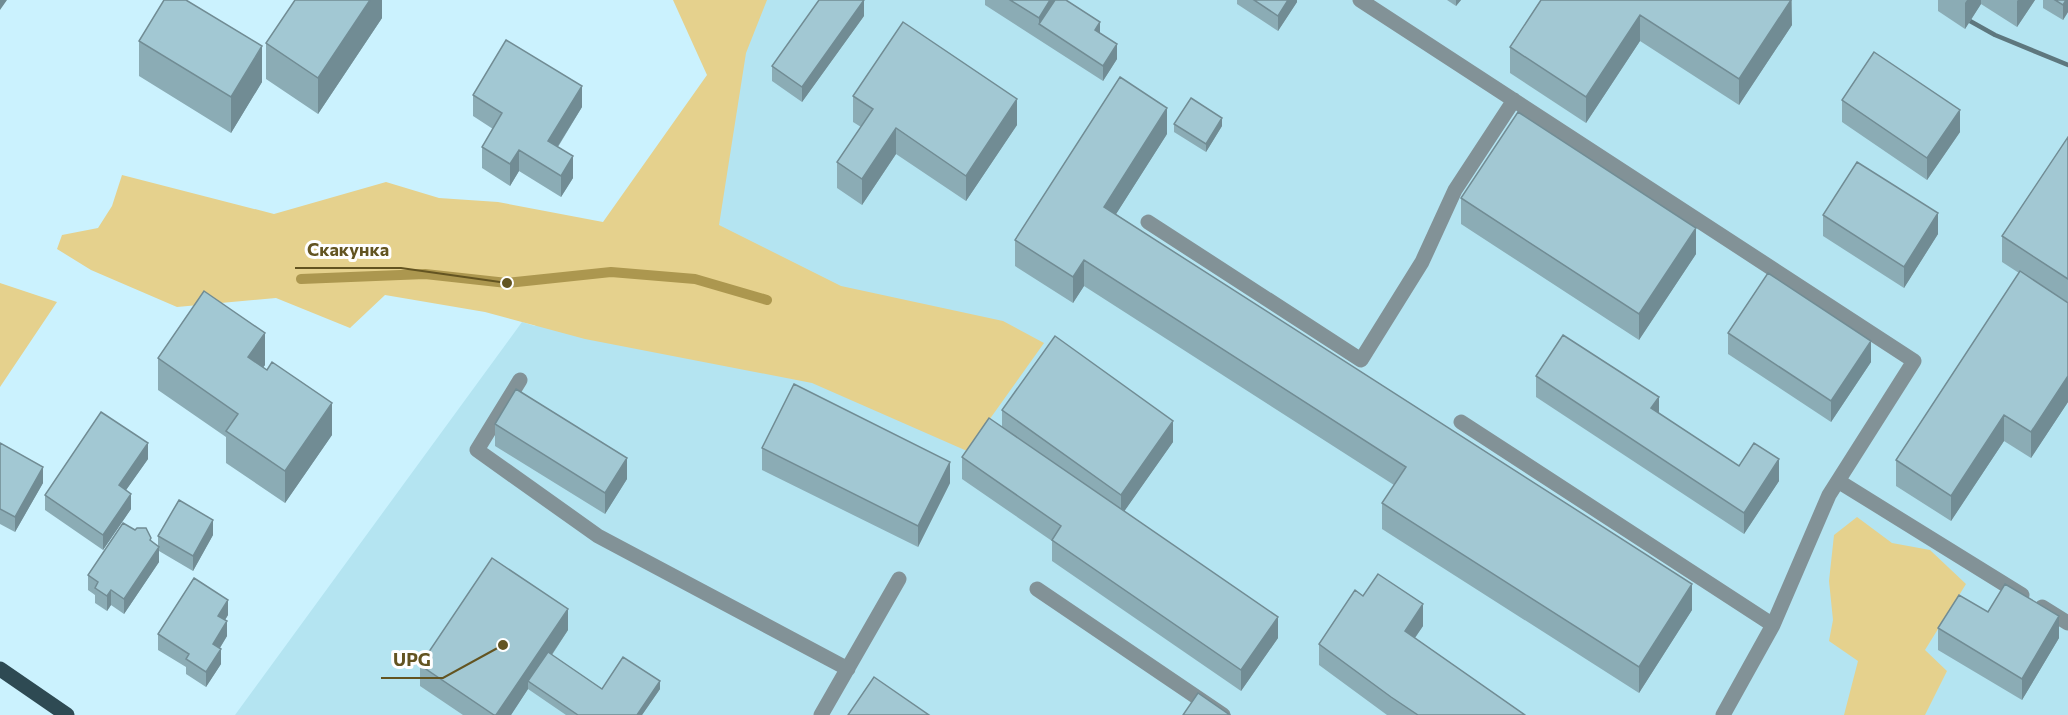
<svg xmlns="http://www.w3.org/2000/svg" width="2068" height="715" font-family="Commissioner,sans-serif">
<rect width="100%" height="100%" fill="#cbf2fe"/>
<!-- built -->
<path fill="#b4e4f1" d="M760,0H2068V715H235L522,322L535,326Z"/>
<!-- green -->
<path fill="#e5d18d" d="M673,0H767L746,53L719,225L841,286L1003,321L1044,343L967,451L812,383L585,339L485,312L385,295L350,328L276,298L177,307L91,270L57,249L62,235L98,228L112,206L122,175L274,214L386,182L439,198L498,202L603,222L707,75Z
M0,283L57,302L0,387Z
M1857,517L1892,543L1930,550L1966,584L1925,650L1947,671L1925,715H1844L1858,661L1829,641L1833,620L1829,581L1834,535Z"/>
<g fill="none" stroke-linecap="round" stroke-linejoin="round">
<!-- stream -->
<path stroke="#ac974f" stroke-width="10" d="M301,279L425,274L507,283L611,272L695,279L767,300"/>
<!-- lane -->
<path stroke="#829297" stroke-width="15" d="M1360,0L1914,361L1829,495L1773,625L1461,422
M1148,222L1361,360L1422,262L1455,190L1514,100
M520,380L477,450L598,536L848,669
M1838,481L2022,595
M1037,589L1223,715
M2042,607L2068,623
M821,715L899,579
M1723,715L1773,625"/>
<!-- primary -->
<path stroke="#2e4a53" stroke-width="15" d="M0,669L67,715"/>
<!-- rail -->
<path stroke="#5e777e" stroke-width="4.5" d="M1970,21L1995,35L2068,65"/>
</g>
<!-- wall -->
<path fill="#8bacb5" d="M382,0V18L318,114L266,79V43Z
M985,0H1066L1100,33L1117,59L1103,81L985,5Z
M1237,0H1297V2L1278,31L1237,4Z
M1447,0H1461L1456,6Z
M1541,0H1792V25L1739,105L1640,41L1586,123L1510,73V47Z
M1938,0H2035L2017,27L1981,4L1965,29L1938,11Z
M2043,0H2068V12L2063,20L2043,8Z
M864,16L802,102L772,81V66Z
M139,41L262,82L231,133L139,76Z
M473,95L582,107L558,147L573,178L561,197L519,171L510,186L482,168V147L493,129L473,116Z
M853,96L1017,125L966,201L896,154L862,205L837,188V162L861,127L853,122Z
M1842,100L1960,132L1927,180L1842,122Z
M1174,124L1222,126L1206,152L1174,132Z
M1167,134L1116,214L1692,610L1639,693L1382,529V503L1394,485L1084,286L1073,303L1015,266V240Z
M2068,137V402L2031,458L2004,441L1951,521L1896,486V460L2019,273L2002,262V236Z
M1461,198L1696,254L1639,340L1461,224Z
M1823,215L1938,234L1904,288L1823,236Z
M1728,333L1871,362L1831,422L1728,354Z
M158,358L265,365L263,367L332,435L285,503L226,463V437L158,390Z
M1536,376L1659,414L1739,466L1779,481L1744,534L1536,397Z
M1002,410L1173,442L1124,511L1278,638L1241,691L1052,561V541L962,479V457L1002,427Z
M495,424L627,479L605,514L495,446Z
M0,443L43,483L15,532L0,524Z
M762,448L950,483L918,547L762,470Z
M148,459L126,490L131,509L103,550L45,510V495Z
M213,535L193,571L159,551V562L124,614L111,605L107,611L95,603V595L88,590V575L158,546V536Z
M1363,596L1423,626L1415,638L1525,715H1387L1319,665V644Z
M1988,612L2059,638L2022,700L1938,650V628Z
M228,615L225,620L227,636L220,648L221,664L206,687L186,674V667L158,650V634Z
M568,630L552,655L602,689H660L642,715H566L528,689L511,715H463L420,686V665Z"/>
<!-- shaded-wall -->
<path fill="#718c94" d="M0,0H7L0,10Z
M370,0H382V18L318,114V78Z
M864,0V16L802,102V87Z
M1050,0H1064L1039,24V18Z
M1288,0H1297V2L1278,31V16Z
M1456,0H1461L1456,6Z
M1791,0L1792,25L1739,105V79Z
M1967,0H1981V4L1965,29V3Z
M2018,0H2035L2017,27V1Z
M2066,0H2068V12L2063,20V5Z
M1640,15V41L1586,123V97Z
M1100,22V37L1095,30Z
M1117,44V59L1103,81V66Z
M262,46V82L231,133V97Z
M582,86V107L548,162V141Z
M1017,99V125L966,201V176Z
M1167,108V134L1104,233V207Z
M1960,110V132L1927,180V158Z
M1222,118V126L1206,152V144Z
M896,128V154L862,205V179Z
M519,150V171L510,186V164Z
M573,156V178L561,197V176Z
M1938,213V234L1904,288V267Z
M1696,228V254L1639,340V314Z
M1084,260V286L1073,303V277Z
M265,333V365L248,389V357Z
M1871,341V362L1831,422V401Z
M2068,376V402L2031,458V432Z
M1659,397V418L1651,408Z
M332,403V435L285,503V471Z
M2004,415V441L1951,521V496Z
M1173,421V442L1121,516V495Z
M148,443V459L119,500V485Z
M627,458V479L605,514V493Z
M1779,459V481L1744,534V513Z
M950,462V483L918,547V526Z
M43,467V483L15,532V517Z
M131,494V509L103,550V535Z
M213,520V535L193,571V556Z
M159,547V562L124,614V599Z
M1692,584V610L1639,693V667Z
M111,590V605L107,611V596Z
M228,600V615L218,631V616Z
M1423,604V626L1405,652V631Z
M568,609V630L532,684L528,681V689L511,715H496Z
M2059,616V638L2022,700V679Z
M1278,617V638L1241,691V670Z
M227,621V636L213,659V644Z
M221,649V664L206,687V672Z
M660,681V689L642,715H637Z"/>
<!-- building -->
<path fill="#a2c8d3" stroke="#718c94" stroke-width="1.5" d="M164,0H186L262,46L231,97L139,41Z
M295,0H370L318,78L266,43Z
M819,0H864L802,87L772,66Z
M1010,0H1050L1039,18Z
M1055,0H1066L1100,22L1095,30L1117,44L1103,66L1039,24Z
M1254,0H1288L1278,16Z
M1541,0H1791L1739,79L1640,15L1586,97L1510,47Z
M2055,0H2066L2063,5Z
M903,22L1017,99L966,176L896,128L862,179L837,162L873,109L853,96Z
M506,40L582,86L548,141L573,156L561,176L519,150L510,164L482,147L502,113L473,95Z
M1874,52L1960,110L1927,158L1842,100Z
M1120,77L1167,108L1104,207L1692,584L1639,667L1382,503L1406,467L1084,260L1073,277L1015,240Z
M1191,98L1222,118L1206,144L1174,124Z
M1518,112L1696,228L1639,314L1461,198Z
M2068,137V279L2002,236Z
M1857,162L1938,213L1904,267L1823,215Z
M2020,271L2068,303V376L2031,432L2004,415L1951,496L1896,460Z
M1768,273L1871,341L1831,401L1728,333Z
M204,291L265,333L248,357L267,370L272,362L332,403L285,471L226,431L238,414L158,358Z
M1563,335L1659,397L1651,408L1739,466L1754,443L1779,459L1744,513L1536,376Z
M1055,336L1173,421L1121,495L1002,410Z
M794,384L950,462L918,526L762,448Z
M516,389L627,458L605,493L495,424Z
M101,412L148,443L119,485L131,494L103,535L45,495Z
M989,418L1278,617L1241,670L1052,540L1061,526L962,457Z
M0,443L43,467L15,517L0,509Z
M179,500L213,520L193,556L158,536Z
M123,523L135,530L137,528H146L151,538L150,540L159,547L124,599L111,590L107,596L95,588L98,582L88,575Z
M492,558L568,609L496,715H494L420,665Z
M1378,574L1423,604L1405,631L1525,715H1418L1391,697L1319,644L1355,590L1363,596Z
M194,578L228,600L218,616L227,621L213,644L221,649L206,672L186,659L189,654L158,634Z
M2005,584L2059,616L2022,679L1938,628L1959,595L1988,612Z
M548,652L602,689L623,657L660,681L637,715H578L528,681Z
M874,677L929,715H848Z
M1198,693L1230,715H1183Z"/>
<!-- callouts -->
<path fill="none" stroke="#635421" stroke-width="2" d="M507 283L401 268H295M503 645L443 678H381"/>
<g fill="#635421" stroke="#fff" stroke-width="2">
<circle cx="507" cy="283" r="6"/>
<circle cx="503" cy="645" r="6"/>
</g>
<g font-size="18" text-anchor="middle" font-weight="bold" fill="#635421" stroke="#fff" stroke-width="6" stroke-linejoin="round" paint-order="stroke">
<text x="348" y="256">Скакунка</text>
<text x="412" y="666">UPG</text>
</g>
</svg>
